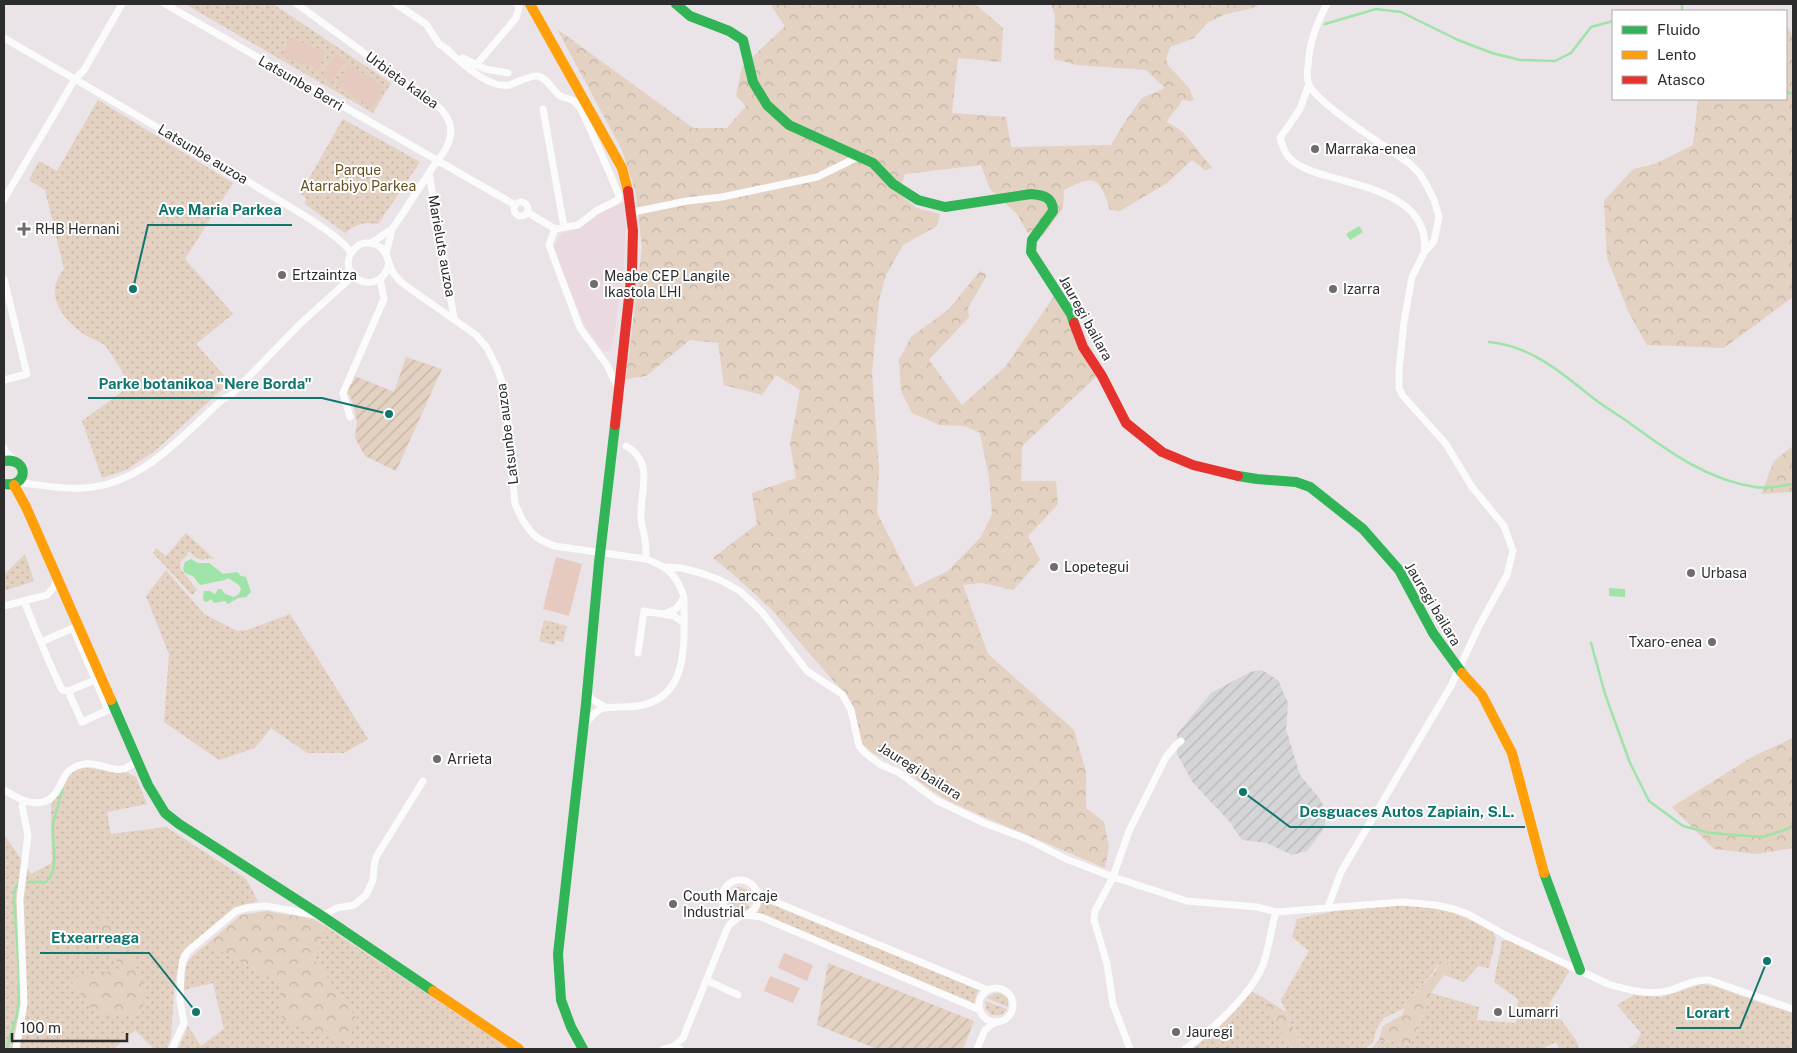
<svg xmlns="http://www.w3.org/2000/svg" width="1797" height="1053" font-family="'Public Sans',sans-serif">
<defs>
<pattern id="industrial-furrows" width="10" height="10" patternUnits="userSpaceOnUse" patternTransform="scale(1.25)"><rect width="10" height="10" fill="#d5d5d7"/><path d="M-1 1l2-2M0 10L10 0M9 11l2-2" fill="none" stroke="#b7b7b9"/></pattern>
<pattern id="grass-dots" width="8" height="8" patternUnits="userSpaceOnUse" patternTransform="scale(1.25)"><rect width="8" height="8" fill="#e3d1c1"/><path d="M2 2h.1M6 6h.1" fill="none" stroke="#c3b4a6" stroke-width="1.8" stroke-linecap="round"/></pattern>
<pattern id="forest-crowns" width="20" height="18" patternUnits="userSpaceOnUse" patternTransform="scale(1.25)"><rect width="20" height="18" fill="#e3d1c1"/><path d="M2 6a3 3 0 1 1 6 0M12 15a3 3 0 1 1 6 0" fill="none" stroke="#c3b4a6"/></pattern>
<pattern id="garden-furrows" width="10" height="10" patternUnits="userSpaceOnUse" patternTransform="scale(1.25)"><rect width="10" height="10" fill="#e3d1c1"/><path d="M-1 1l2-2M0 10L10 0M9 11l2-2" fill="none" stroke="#c3b4a6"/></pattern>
</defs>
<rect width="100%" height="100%" fill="#eae3e7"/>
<!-- industrial -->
<path fill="url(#industrial-furrows)" d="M1262,670L1278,680L1288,703L1286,729L1300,775L1320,799L1327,814L1323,830L1307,851L1292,855L1267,843L1242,840L1229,821L1193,783L1177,754V734L1211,693L1250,672Z"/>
<!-- education -->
<path fill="#ebd9e2" d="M624,202L626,224L624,263L615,331L612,345L609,350L606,352L603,351L586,328L555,254L554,247L558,238L563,233L583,226L606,208Z"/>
<!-- grass -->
<path fill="url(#grass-dots)" d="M185,4H273L391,83L373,113Z
M98,100L233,183L185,259L233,314L196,344L230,382L155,451L126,470L102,478L82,421L131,385C125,377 109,348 103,344C97,340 89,338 82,333C60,316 44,293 64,269L45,190L29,180L39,161L57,171Z
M343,119L420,162L378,224C361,222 358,224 345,233L305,204L306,198L300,194Z
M186,533L214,559L209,558L202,560L192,555L191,552H187L188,555L181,561L180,568L197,590L192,595L153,553L156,548L166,556Z
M25,554L34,581L4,591V575Z
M166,570L204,614L237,631L247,630L290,614L368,739L344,753H307L271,728L255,748L219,760L164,722L169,654L146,596Z
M544,620L567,626L563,642L556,640L555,645L539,641Z
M82,767L128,773L136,777L147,804L107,812L111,834L166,827L246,879L258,901L235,907L181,953L174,989L171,1038L167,1049H154L135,1030L114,1049H4V834L31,874L52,863L51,805L70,772Z
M738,887C746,887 751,892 753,899H747L732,892L731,891Z
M730,898L744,902L750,907C740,916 730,911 727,899Z
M762,899L980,989L977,993L974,1003L757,913L761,905Z
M1393,906C1403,906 1414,904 1424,906C1449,909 1472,920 1493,932L1496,938L1489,968L1478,966L1464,982L1444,975L1450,964L1440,961C1431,979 1413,990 1405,1008L1384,1018L1377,1028L1373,1042L1365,1049H1303L1281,1000L1309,951L1292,937L1297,919L1339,910Z
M325,926L510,1049H178L188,1026L201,1046L224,1029L213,983L184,990C185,962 185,961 207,944L279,982L357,1019L314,959Z
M1508,940L1564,965L1569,972L1549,1004L1576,1040L1579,1049H1559L1556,1042L1542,1049H1378L1379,1040L1411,1044L1431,993L1479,1007L1477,1020L1516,1023L1518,999L1494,982L1502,941Z
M1702,984L1714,986L1761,1003L1793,1013V1049H1627L1636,1043L1641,1033L1617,1005L1634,995L1661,997Z
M1252,992L1261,996L1292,1049H1192L1216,1031Z
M995,993C1001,993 1004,995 1008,999V1007L987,998Z
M985,1001L1007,1009V1010L1001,1015H992L986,1009Z"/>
<!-- forest -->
<path fill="url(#forest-crowns)" d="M770,4H975L1003,28L1001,62L958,58L952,113L1006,117L1011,147L1111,145L1124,123L1142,98L1165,88L1146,70L1077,65L1054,59L1055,16L1051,4H1256L1257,7L1226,14L1207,23L1194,38L1170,47L1166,59L1168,65L1189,88L1194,100L1190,101L1182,100C1178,109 1171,113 1167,122L1183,132L1212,168L1205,170L1192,160L1167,183L1120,211L1110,210C1099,177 1096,173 1064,190L1063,208L1043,236L1027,232L1017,214L990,189L981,165L905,174L898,193L917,208L940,214L937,226L903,245L886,275L879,300L872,373L879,469L877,513L915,587L948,571L981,537L992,514L989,478L980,433L965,426L940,425L912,413L901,391L899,360L911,337L949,309L980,271L987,275L968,308L969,317L929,360L962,405L1005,367L1055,295L1065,308L1077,345L1096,377L1022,446L1021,481H1056L1058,504L1028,536L1040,560L1013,590L982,583L963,585L988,654L1074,730L1086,772V808L1104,822L1109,847L1105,868L982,816L947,800L928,788L903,767L873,753L862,744L843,692L771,609L733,574L713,558L757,524L752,493L796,478L790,444L800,390L776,375L762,395L724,385L718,343L690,340L646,376L626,379L642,247L635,190L622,150L557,29L693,128H727L746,106L736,96L742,67L785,26Z
M1786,24L1793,36V297L1724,348L1647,345L1629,313L1607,258L1604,201L1633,169L1655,164L1693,145L1698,99H1786Z
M1793,446V492L1761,494L1774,461Z
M1793,738V848L1757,854L1714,849L1672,807L1752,757Z
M102,911L132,955L145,990L142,1014L97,1016L69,979L121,969L100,927Z
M267,911L313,919L325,926L314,959L357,1019L348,1042L282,1020L279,982L207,944L241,915Z
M1440,961L1451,964L1444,975L1431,993L1411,1044L1379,1040L1378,1049H1371L1379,1040L1383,1026L1402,1015L1408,1000L1435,972Z
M1261,996L1286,1012L1303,1049H1292Z"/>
<!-- garden -->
<path fill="url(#garden-furrows)" d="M406,357L442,369L396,471L365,456L355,438L357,422L354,406L350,396L345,391L348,384H352L355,376L394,392Z
M828,963L974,1021L963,1049H877L817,1025Z"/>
<!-- pitch -->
<path fill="#e7cabf" d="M289,38L325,51L319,69L282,56Z
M336,54L346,61L330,83L321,76Z
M349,64L385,88L371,108L336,84Z
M556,557L582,564L569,616L543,609Z
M784,953L813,965L807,981L778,968Z
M770,976L800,988L793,1003L764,991Z"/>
<!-- water -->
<path fill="#9ee4a9" d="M1359,226L1363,232L1350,240L1346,234Z
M191,559L198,563H209L223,574L237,572L241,576L246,577L251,592L246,597L238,598L228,604L225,601L214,603L211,599L207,602L204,601L203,598L204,591H210L214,594L216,593L218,589H221L225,594L234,597L239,594L241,589L239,585L228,578L225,580L200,585L193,576L185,573L183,569L185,562Z
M1609,588L1625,589V597L1609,596Z"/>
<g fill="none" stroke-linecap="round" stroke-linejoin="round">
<!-- stream -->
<path stroke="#9ee4a9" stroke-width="2.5" d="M1682,11V4
M1325,24L1376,9L1401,12L1458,40L1492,53L1520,60L1555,61L1571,53L1591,27L1613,21
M1786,92L1793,94
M1489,342C1533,346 1564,375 1597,401C1608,409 1620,416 1631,424C1669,452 1708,480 1755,487C1767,489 1782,486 1793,484
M1591,643L1605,694L1630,763L1649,801L1683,826L1710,833L1763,837L1793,827
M28,882H46C61,868 51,843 53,825C55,813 60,801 62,790
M7,1049C9,1035 16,1023 18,1009C21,973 16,936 14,900L15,888L18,884"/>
<!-- street -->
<path stroke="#fcfbfb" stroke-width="7" d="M165,4L515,205
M297,4L441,109C448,117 453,126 450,137C448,149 440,157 433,167C421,185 409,204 397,222L392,229L371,243
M396,4L426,24L439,44L447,49
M1327,4C1316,24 1309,43 1308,66C1307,72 1307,79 1309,85C1319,105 1388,148 1409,163L1419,173L1426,184L1434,200L1439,217L1434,241L1424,253L1412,277L1404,322L1399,370V388L1403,396L1446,444L1472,487L1504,526L1513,551L1507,575L1479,626L1452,684L1341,872L1328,907
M4,38C90,88 177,138 262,190C283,203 340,234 351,253
M444,47C459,60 487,89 509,85C517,83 529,75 538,76C547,78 551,88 558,94C562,99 570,97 575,102C582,108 586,120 590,129C600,151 610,173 619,196L618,200L596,211L578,225L555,229L527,212
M463,58L485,69L508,73
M476,65L516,18L519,7L517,4
M1309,84L1300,109L1280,138C1282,143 1284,151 1287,155C1296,167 1314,172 1327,176C1366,187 1432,199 1424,253
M543,109L564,227
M429,173L454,318
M4,199L75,79L84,70L122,4
M514 209a7 7 0 1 1 14 0a7 7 0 1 1-14 0Z
M633,212L687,201L722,197L817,177L860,156
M555,229L549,245L580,328L607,365L618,388
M386,254L392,229
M389,263C382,297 339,281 350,255C353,250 356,246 361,244C367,242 375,243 380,247C389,253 388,266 394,274C396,277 399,280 402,283L476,335L487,348L497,368L505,390L515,504L523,521L532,533L539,539L554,546L646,559C668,567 677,575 684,597C684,647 691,707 624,707C603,707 598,706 585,725
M4,279L27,374L4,380
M350,417L343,393L384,299L380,279
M626,446C655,462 640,490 641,517C641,524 644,532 645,540C646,546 646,553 646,559
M4,448L6,452L14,460
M18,483C40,484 61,490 83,488C142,485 182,436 223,399L230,396L301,323L353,276
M665,567L681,568L701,573L720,580L740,591L762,612L807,671L842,694L851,710L859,746L865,753L881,765L898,772L936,800L984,823L1027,839L1066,859L1113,877L1187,901L1257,907L1276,912L1402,902L1435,905L1454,909L1468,914L1507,936L1608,984C1628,990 1650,996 1671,990C1683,986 1695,979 1709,980L1793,1009
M24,601C36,631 48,661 62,690L68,691L82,722L108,710L73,628L41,642
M4,606L47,595L54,587L57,578
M666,613L676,609L684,598
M638,653L644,611L674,616L684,623
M68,691L95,680
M587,694L593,700L605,707
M4,790C17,798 39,811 53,796C64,784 61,771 80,765C102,758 116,782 137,760
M722 898a18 18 0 1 1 36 0a18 18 0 1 1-36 0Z
M757,891L773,901L988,990
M745,915L761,917L980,1010
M706,980L738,995
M979 1005a17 17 0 1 1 34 0a17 17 0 1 1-34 0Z
M673,1047L683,1038L727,929L729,925L740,916
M16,1049L24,1004L20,899L28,835L22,806L24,801
M172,1049L184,1023L180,1001L181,973L183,960L188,951L236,911L246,908L266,906L322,916L337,908L354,905L366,895L373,880L374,866L376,857L423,781
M664,1049L673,1047L680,1049
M977,1049L985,1030L995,1022
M1130,1049L1113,1004L1107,964L1094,920L1095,911L1113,877L1129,831L1166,757L1176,745L1181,741
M1185,1049C1212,1030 1251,995 1263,965C1269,947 1271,929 1276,912"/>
<!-- fast -->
<path stroke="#30b455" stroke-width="10" d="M676,4L690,16L729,31L743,40L753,82L767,105L789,125L873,163L893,184L918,200L945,207L1031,194C1043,195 1053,197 1053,211L1032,240L1031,252L1071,314L1074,323
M4,461C29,457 29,488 4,484
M1238,476L1257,479L1296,482L1310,487L1363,529L1399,570L1433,633L1462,673
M111,700L148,785L165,813L179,824L322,916L433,991
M1544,873L1580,970
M583,1049L571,1027L561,1000L558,954L586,704L599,563L615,425"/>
<!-- slow -->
<path stroke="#ff9f0a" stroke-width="10" d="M530,4L622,168L628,191
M14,485L26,507L111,700
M1462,673L1482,695L1512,753L1544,873
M433,991L519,1049"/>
<!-- jam -->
<path stroke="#e5322d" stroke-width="10" d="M1074,323L1083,347L1102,376L1126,423L1162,452L1193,465L1238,476
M615,425L632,270L633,231L628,191"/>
</g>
<!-- markers -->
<g fill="#6e6c6d" stroke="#fff" stroke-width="2">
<circle cx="1315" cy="149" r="5"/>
<path d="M21.5 221.5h5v5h5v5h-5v5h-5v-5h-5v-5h5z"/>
<circle cx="282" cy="275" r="5"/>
<circle cx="594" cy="284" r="5"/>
<circle cx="1333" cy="289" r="5"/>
<circle cx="1054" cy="567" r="5"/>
<circle cx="1691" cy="573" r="5"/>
<circle cx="1712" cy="642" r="5"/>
<circle cx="437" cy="759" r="5"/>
<circle cx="673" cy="904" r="5"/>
<circle cx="1498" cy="1012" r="5"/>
<circle cx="1176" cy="1032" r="5"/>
</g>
<g text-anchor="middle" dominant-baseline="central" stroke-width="4" stroke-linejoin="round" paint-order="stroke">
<!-- street labels -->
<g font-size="14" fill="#2c2c2c" stroke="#fff">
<text transform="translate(402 80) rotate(36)">Urbieta kalea</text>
<text transform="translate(301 83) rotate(30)">Latsunbe Berri</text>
<text transform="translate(203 154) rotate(31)">Latsunbe auzoa</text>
<text transform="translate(442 246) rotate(80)">Marieluts auzoa</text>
<text transform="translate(1086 318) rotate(61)">Jauregi bailara</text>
<text transform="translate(507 434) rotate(-97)">Latsunbe auzoa</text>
<text transform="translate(1433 604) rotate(59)">Jauregi bailara</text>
<text transform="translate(920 771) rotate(32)">Jauregi bailara</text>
</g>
<!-- poi labels -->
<g font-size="14" fill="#2c2c2c" stroke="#fff" text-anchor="start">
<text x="1325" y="149">Marraka-enea</text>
<text x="35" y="229">RHB Hernani</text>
<text x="292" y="275">Ertzaintza</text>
<text x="604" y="276">Meabe CEP Langile<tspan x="604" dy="16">Ikastola LHI</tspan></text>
<text x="1343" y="289">Izarra</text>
<text x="1064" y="567">Lopetegui</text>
<text x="1701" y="573">Urbasa</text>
<text x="1702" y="642" text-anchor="end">Txaro-enea</text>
<text x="447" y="759">Arrieta</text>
<text x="683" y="896">Couth Marcaje<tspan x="683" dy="16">Industrial</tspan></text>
<text x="1508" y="1012">Lumarri</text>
<text x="1186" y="1032">Jauregi</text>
</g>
<!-- park labels -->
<g font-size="14" fill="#644f21" stroke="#fff">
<text x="358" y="170">Parque<tspan x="358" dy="16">Atarrabiyo Parkea</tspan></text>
</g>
</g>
<!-- callouts -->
<path fill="none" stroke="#0f766e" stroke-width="2" d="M133 289L148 225H292M389 414L322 398H88M1243 792L1290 827H1525M196 1012L149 953H40M1767 961L1740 1028H1676"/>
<g fill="#0f766e" stroke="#fff" stroke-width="2">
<circle cx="133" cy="289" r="5"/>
<circle cx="389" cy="414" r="5"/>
<circle cx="1243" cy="792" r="5"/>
<circle cx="196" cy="1012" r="5"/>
<circle cx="1767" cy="961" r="5"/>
</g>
<g font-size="15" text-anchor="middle" font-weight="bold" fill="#0f766e" stroke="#fff" stroke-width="4" stroke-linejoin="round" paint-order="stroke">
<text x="220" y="215">Ave Maria Parkea</text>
<text x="205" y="389">Parke botanikoa "Nere Borda"</text>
<text x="1407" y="817">Desguaces Autos Zapiain, S.L.</text>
<text x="95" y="943">Etxearreaga</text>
<text x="1708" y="1018">Lorart</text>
</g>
<!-- border -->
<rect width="1797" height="1053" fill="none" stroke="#2c2c2c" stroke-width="10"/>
<!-- legend -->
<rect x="1612" y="10" width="175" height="90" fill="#ffffff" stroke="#ababab"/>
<rect x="1622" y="26" width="25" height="8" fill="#30b455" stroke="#ababab"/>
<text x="1657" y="35" font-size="15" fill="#2c2c2c">Fluido</text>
<rect x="1622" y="51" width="25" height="8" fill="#ff9f0a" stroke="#ababab"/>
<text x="1657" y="60" font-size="15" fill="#2c2c2c">Lento</text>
<rect x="1622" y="76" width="25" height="8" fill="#e5322d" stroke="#ababab"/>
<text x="1657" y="85" font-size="15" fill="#2c2c2c">Atasco</text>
<!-- scale -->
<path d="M12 1033v8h115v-8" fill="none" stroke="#2c2c2c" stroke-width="2.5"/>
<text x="20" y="1033" font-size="15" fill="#2c2c2c" stroke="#ffffff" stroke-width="4" paint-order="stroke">100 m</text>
</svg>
